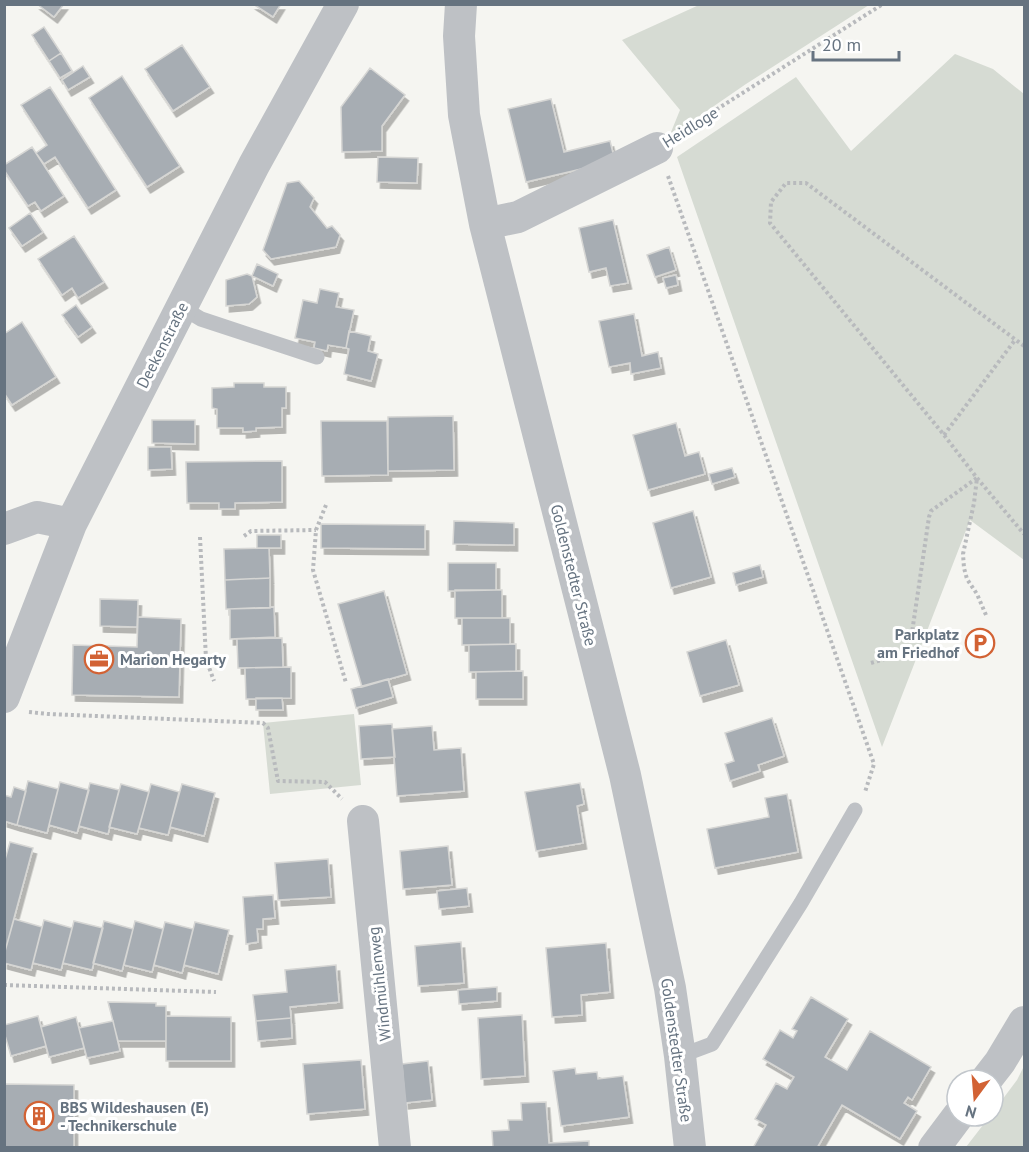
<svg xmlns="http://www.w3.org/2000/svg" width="1029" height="1152" font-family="'PT Sans',sans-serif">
<defs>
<filter id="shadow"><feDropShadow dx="3.5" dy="6" stdDeviation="0" flood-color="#0004"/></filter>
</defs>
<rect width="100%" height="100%" fill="#f5f5f1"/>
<!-- green -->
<path fill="#d6dbd3" d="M699,5V4L869,5L746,84L669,137L680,110L622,40Z
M955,54L993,69L1024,94V560L970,520L882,747L677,157L796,77L851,151Z
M354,714L361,785L270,794L263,723Z
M1024,1066V1147H966L990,1116H993V1112L1017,1080Z"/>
<!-- building -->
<path fill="#a7adb3" stroke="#d6d6d4" stroke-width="1.5" filter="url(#shadow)" d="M37,4H64L54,17Z
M253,4H281L273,17Z
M44,27L61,53L49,61L32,35Z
M182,45L210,87L173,111L145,69Z
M61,53L72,71L60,78L49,61Z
M83,66L90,77L68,90L62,80Z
M370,68L405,95L382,126V151L342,152L341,107Z
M122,76L180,166L147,187L89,98Z
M50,87L116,190L88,208L55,157L44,164L36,153L47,145L21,105Z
M551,99L564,152L610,141L615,161L526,182L508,109Z
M32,147L64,196L41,211L35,202L28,206L4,170V165Z
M378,157L418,158L417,183L377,182Z
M299,181L314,198L310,207L327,228L332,226L340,235L336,247L271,259L263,250L287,183Z
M30,213L43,232L22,246L9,228Z
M613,220L628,283L610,286L606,268L589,272L579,228Z
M74,236L104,282L78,298L72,288L62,295L38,259Z
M669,247L676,270L655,277L647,255Z
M257,264L278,274L273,286L252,276Z
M247,274L252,276L257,297L249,304L226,306V280Z
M676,275L678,285L666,288L663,278Z
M320,289L339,293L336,307L354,310L346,348L328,345L327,351L314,348L315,342L295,338L303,300L317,303Z
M76,305L92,327L78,337L62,315Z
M634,314L642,356L658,352L661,368L631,374L630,363L609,367L599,321Z
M22,322L56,377L12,405L4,393V334Z
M349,331L371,336L368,351L378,354L371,381L344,374L349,349L346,348Z
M234,383H264V387H286V408H282V427L256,428V431L243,432V428H217V409L212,408V388L234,387Z
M453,416L454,470L388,471V417Z
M152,420H195V444L152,443Z
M321,421H387L388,475L322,476Z
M676,423L685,456L699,452L705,474L648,490L633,435Z
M148,447H171L172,469L148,470Z
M282,461V502L235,503V509H219V503H187L186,462Z
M732,468L735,477L712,484L709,474Z
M693,511L711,577L671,588L653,523Z
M454,521L514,523V545L453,544Z
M321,524L425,525V549L321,548Z
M257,535H281V548H257Z
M269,548L270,578L225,580L224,549Z
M448,563H496V590L448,591Z
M760,565L763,577L736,585L733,573Z
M270,578V608L226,609L225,580Z
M455,590H502V618H455Z
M384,591L407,674L362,687L338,604Z
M100,599L138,600L137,627L100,626Z
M274,607L275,637L230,639V609Z
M138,617L181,619L179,697L72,695L73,645L137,647Z
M462,618H510V644L462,645Z
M282,638L283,667L238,668L237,639Z
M726,640L739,685L700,696L687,652Z
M516,644V671L469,672V645Z
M291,667V698L246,699L245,668Z
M523,671V699H476V672Z
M388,679L393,697L356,708L351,689Z
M256,698H282L283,710H256Z
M772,718L784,756L758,765L760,771L730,781L725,764L734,761L725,733Z
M392,724L395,757L361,759L359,726Z
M432,726L434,750L461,748L464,791L397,796L392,729Z
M28,781L58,789L47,833L17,825Z
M60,782L89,790L77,833L49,825Z
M90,783L119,790L108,834L79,826Z
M580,783L584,804L577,806L583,843L536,851L525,792Z
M121,784L149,792L137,834L109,827Z
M151,784L179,792L168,835L139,828Z
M182,784L215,793L204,836L170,827Z
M14,787L26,791L17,825L4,821V795L11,797Z
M787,794L798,852L715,868L707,829L769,817L765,798Z
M10,842L33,848L4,955V863Z
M448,846L452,885L403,889L400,851Z
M328,859L331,897L278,900L275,863Z
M467,888L469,906L439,909L437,891Z
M273,895L275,918L263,919V929H257L258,942L246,944L243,897Z
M14,919L42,927L31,970L4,963V955Z
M44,920L72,928L61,970L33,963Z
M74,921L103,928L92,970L63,963Z
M104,921L133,929L122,971L93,963Z
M135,921L163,929L152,972L124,965Z
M165,922L193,929L182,973L154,965Z
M195,922L229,930L218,974L184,965Z
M461,942L464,983L418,986L415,946Z
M606,943L610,992L581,995L582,1015L552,1017L546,948Z
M336,965L339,1002L290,1007L291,1018L256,1021L253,995L287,992L285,970Z
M497,987V1001L459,1004L458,990Z
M811,997L848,1019L825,1057L847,1070L870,1031L931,1067L912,1100L908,1097L904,1103L917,1111L900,1139L842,1105L817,1148H753L766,1125L755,1119L776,1083L787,1089L794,1077L763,1059L780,1030L793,1038L797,1031L792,1029Z
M108,1002L156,1003V1006H166V1041H118Z
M522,1015L525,1076L481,1079L478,1018Z
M38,1016L46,1046L11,1056L4,1032V1025Z
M166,1016L231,1017V1061H166Z
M76,1017L84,1048L49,1057L41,1027Z
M291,1018L292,1038L258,1041L256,1021Z
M113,1021L120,1051L87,1058L79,1028Z
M361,1060L365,1109L307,1114L303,1064Z
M428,1061L432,1100L405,1103L402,1064Z
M575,1068L576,1074L597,1072L598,1079L623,1076L629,1117L561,1126L553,1071Z
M4,1084L74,1085V1148H4Z
M546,1102L549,1143L589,1141V1148H493L492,1131L509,1130L508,1120H522L521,1103Z"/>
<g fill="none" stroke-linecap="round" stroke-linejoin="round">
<!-- path -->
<path stroke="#b8babd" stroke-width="4" stroke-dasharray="3 3" stroke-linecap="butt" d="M681,132L883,4
M668,176L874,764L865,792
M1024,346L806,183H786L771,202L770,223L944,435L977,478L1024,534
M944,435L1015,340
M326,505L316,530L313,570L346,683
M244,536L251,531L316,530
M200,537L206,659L214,681
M871,663L905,653L910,646L929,517L931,511L977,478L974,503L963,554L964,568L967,579L977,594L986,615
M29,712L48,714L263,723L268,728L278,781L325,782L342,799
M4,985L216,992"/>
<!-- lane -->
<path stroke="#bec1c5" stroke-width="15" d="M181,307L201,319L317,357
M680,1056L712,1044L801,903L855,810"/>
<!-- street -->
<path stroke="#bec1c5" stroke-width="32" d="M461,4L459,36L464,115L485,224L625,775L670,988L680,1056L690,1148
M485,224L518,217L657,148
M4,529L37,517L71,524
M4,697L71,524L254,165L343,4
M363,821L395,1148
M986,1080L1000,1062L1024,1022
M934,1148L958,1116"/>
</g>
<!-- icons -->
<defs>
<g id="parking-ring" transform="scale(1.5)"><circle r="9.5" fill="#fff" stroke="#d26234" stroke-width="1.5"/><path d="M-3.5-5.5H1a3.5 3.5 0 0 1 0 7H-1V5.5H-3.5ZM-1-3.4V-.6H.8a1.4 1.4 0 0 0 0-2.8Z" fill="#d26234"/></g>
<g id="office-ring" transform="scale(1.5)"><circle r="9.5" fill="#fff" stroke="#d26234" stroke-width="1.5"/><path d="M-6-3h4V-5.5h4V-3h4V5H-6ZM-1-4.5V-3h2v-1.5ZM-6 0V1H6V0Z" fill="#d26234"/></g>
<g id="building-ring" transform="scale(1.5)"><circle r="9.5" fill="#fff" stroke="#d26234" stroke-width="1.5"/><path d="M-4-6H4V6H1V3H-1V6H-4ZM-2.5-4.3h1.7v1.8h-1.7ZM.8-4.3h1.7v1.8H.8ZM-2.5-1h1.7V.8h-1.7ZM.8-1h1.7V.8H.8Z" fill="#d26234"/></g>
</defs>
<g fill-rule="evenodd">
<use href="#parking-ring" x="980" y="643"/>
<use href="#office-ring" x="99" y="659"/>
<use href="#building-ring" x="39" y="1116"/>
</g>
<g text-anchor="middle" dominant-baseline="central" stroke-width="6" stroke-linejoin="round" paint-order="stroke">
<!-- street labels -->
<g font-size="16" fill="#667380" stroke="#fff">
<text transform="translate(690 127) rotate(-32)">Heidloge</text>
<text transform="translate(162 345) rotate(-63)">Deekenstraße</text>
<text transform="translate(574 575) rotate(76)">Goldenstedter Straße</text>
<text transform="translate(379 984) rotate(-96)">Windmühlenweg</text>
<text transform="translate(677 1050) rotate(82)">Goldenstedter Straße</text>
</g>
<!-- poi labels -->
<g font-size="16" font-weight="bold" fill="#667380" stroke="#fff" text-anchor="start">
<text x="959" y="634" text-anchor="end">Parkplatz<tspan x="959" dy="18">am Friedhof</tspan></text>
<text x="120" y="659">Marion Hegarty</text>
<text x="60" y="1107">BBS Wildeshausen (E)<tspan x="60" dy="18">- Technikerschule</tspan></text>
</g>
</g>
<!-- border -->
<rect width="1029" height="1152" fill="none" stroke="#667380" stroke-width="12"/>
<!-- north arrow -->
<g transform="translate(975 1098) rotate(196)"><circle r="28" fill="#ffffff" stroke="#c2c7cc" stroke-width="1.5"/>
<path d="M0-4.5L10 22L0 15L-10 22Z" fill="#d26234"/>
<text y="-9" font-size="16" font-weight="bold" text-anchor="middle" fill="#667380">N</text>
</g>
<!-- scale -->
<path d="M813 51v9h86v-9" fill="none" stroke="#667380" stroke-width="3"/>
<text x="822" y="51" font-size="18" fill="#667380" stroke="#ffffff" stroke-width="4.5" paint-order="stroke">20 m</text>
</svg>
